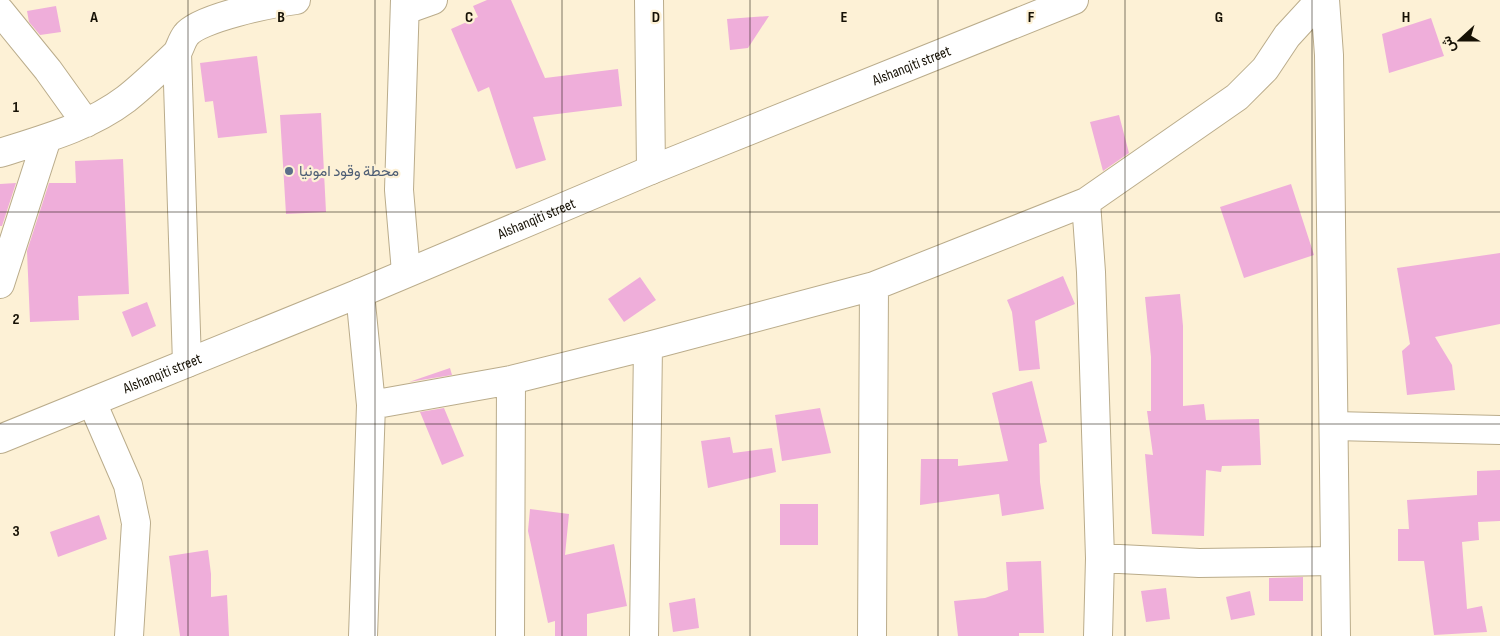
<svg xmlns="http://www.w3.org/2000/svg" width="1500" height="636" font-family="'Sofia Sans Condensed',Vazirmatn,sans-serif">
<rect width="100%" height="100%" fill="#fdf1d6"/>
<!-- building -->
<path fill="#efaeda" d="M487,0H511L545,78L618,69L622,106L533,117L546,160L516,169L489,87L478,92L451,29L478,17L473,6Z
M56,6L61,32L40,35L29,22L27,11Z
M769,16L748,48L730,50L727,19Z
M1431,18L1444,56L1389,73L1382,34Z
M257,56L267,133L218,138L213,101L205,102L200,63Z
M321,113L326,212L286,214L280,115Z
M1119,115L1129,153L1103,171L1090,122Z
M123,159L129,294L78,296L79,320L30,322L27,251L49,183H76L75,161Z
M16,183L2,226H0V184Z
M1291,184L1314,255L1244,278L1220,207Z
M1500,253V324L1435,337L1452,365L1455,390L1407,395L1402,351L1410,344L1397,268Z
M1063,276L1075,304L1035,321L1040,369L1019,371L1012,312L1007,300Z
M640,277L656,300L624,322L608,299Z
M1180,294L1183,326V406L1204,404L1206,420L1259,419L1261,465L1222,466L1221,472L1206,470L1204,536L1152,534L1145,454L1153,455L1147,411H1151V357L1145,297Z
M147,302L156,326L132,337L122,312Z
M450,368L452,375L409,382Z
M1032,381L1047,442L1039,444L1040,482L1044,509L1002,516L999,494L920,505L921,459H958V466L1008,461L992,393Z
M444,408L464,456L442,465L420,412Z
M820,408L831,453L782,461L775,415Z
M730,437L733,453L772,448L776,472L708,488L701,441Z
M1500,470V521L1478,522L1479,540L1462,542L1467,609L1482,606L1487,632L1434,635L1424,561H1398V529H1409L1407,500L1477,495V471Z
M780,504H818V545H780Z
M530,509L569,514L565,555L614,544L627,606L587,614V636H555V621L548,623L528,531Z
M99,515L107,539L58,557L50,532Z
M208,550L211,574V597L227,595L229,636H180L169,556Z
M1041,561L1044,633H1019V636H958L954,601L985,598L1008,590L1006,562Z
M1303,577V601H1269V578Z
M1166,588L1170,619L1146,622L1141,591Z
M1250,591L1255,615L1231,620L1226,597Z
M695,598L699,628L673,632L669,603Z"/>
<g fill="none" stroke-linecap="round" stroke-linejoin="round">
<!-- street casing -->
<g stroke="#baac8b" stroke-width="30">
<path id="street" d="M405,0L399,190L406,272
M649,0L651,170
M405,10L433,0
M0,11L48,70L86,123
M0,153C44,139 89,127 126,99C144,85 161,68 177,53
M1086,202L1091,272L1100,558L1098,636
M0,284L47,138
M360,293L371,405L363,636
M187,363L177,53C180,48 182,40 186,35C198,18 273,3 296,0
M92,402L128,485L136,523L129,636
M371,405L511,380L648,346L874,286L1086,202L1237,97L1265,69L1287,36L1320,0
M1334,426L1500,430
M1100,558L1199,563L1335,561
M510,636L511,380
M644,636L648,346
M872,636L874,286"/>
</g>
<!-- secondary casing -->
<g stroke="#baac8b" stroke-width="30">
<g id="secondary">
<path d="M1325,0L1329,55L1336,636"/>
<path id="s1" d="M0,439L360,293L651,170L1074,0"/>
</g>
</g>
<!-- street -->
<use href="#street" stroke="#fff" stroke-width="28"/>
<!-- secondary -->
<use href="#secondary" stroke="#fff" stroke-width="28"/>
</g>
<!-- grid -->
<path fill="none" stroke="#161105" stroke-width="1" stroke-opacity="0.55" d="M188,0V636M375,0V636M562,0V636M750,0V636M938,0V636M1125,0V636M1312,0V636M0,212H1500M0,424H1500"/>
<!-- markers -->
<circle fill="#5c6f8a" stroke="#fdf1d6" stroke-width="2" cx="289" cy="171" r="5"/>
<g text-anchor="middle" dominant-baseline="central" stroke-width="4.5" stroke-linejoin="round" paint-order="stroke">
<!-- street labels -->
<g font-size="15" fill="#161105" stroke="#fdf1d6">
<text stroke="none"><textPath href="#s1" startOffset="985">Alshanqiti street</textPath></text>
<text stroke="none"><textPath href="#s1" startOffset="580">Alshanqiti street</textPath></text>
<text stroke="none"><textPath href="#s1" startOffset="175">Alshanqiti street</textPath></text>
</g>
<!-- service labels -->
<g font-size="15" fill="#4e5e75" stroke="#fdf1d6" text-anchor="start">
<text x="299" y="171">محطة وقود امونيا</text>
</g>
</g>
<g font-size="16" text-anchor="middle" font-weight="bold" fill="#161105" stroke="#fdf1d6" stroke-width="4.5" stroke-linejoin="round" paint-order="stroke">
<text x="94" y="22">A</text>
<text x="281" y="22">B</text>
<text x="469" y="22">C</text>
<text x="656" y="22">D</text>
<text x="844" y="22">E</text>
<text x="1031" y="22">F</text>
<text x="1219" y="22">G</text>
<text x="1406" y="22">H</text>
<text x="16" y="112">1</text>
<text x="16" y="324">2</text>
<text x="16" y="536">3</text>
</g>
<!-- north arrow -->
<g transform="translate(1460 40) rotate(249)" stroke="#fdf1d6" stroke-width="4" paint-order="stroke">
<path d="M0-4L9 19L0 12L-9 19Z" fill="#161105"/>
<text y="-8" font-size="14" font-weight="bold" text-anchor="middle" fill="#161105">ش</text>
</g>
</svg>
